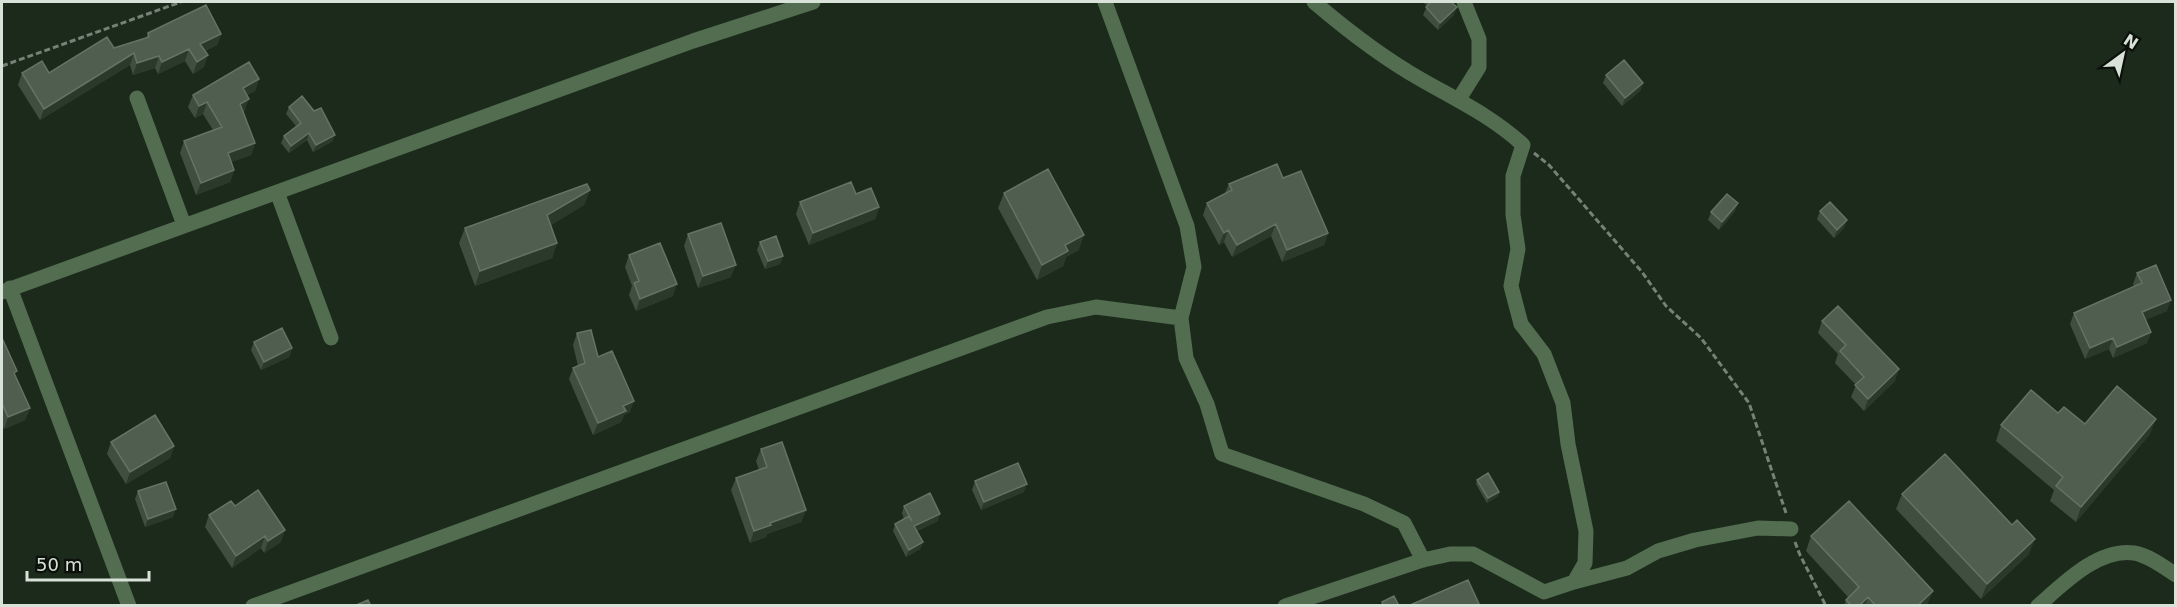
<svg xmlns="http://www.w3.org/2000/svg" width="2177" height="607" font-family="'DejaVu Sans',sans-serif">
<rect width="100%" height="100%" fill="#1c2a1b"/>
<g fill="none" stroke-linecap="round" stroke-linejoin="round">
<!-- path -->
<path stroke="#768275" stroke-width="3" stroke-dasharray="6 3" stroke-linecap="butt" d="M2,66L181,2
M1534,153L1549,165L1642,272L1666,306L1701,338L1749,403L1786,513
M1795,542L1800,555L1826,606"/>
<!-- minor -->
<path stroke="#526d50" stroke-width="15" d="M1105,2L1187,226L1194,267L1181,318L1186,358L1207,404L1222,454L1364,504L1404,523L1423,560
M137,98L184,225
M1459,99L1479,67V39L1464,2
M277,192L331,338
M10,288L129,606
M2,292L693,41L813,2
M1574,582L1627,568L1658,551L1695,540L1758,528L1791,529
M253,606L1047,317L1096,307L1181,318
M1285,606L1423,560L1450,554H1473L1544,592L1574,582L1585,563L1586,531L1568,444L1563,403L1544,354L1521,324L1511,286L1518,249L1513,215V176L1523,145C1493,117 1457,100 1422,80C1383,58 1348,31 1314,2
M2038,606C2063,584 2098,548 2134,553C2148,555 2164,567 2176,575"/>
</g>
<!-- wall -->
<path fill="#404e3f" d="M1423,2H1451L1454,15L1438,30L1423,15L1427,6Z
M148,33L221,34L217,45L205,51L204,67L193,74L185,61L158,74L155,68L133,75L130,65L40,120L18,85L22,73H49L114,48L146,38Z
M1606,75L1643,83L1640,91L1622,106L1603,83Z
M259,79L255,91L247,95L245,110L243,112L255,143L251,155L231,162L234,170L230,182L196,195L180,153L184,141L213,130L203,114L195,118L188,107L193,95Z
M289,107L333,141L313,152L307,140L289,153L281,143L284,136L296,126L286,114Z
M1283,178L1328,233L1324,245L1282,262L1271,236L1232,257L1224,242L1219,245L1203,215L1207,203L1225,193L1229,184Z
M590,190L584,205L551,225L557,243L552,258L475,286L459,243L465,228Z
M1004,193L1079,250L1066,257L1063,266L1037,280L998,208Z
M856,194L879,207L875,219L809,245L796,214L800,202Z
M1735,211L1719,230L1708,220L1711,212Z
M1820,211L1844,228L1834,238L1817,219Z
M688,234L731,277L698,288L684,246Z
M760,242L783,256L780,264L765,269L757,250Z
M629,255L673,296L636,311L629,295L632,286L625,267Z
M2137,273L2167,311L2145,320L2151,332L2147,343L2113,358L2109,349L2085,359L2070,324L2074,313L2134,287L2133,284Z
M1822,321L1895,381L1864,411L1851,397L1856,385L1835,363L1838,354L1818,333Z
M577,333L598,357L630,412L624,415L621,422L593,435L569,379L573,368L578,366L573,345Z
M2,338L15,377L30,408L25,420L4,429L2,425Z
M254,342L292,348L289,357L261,370L251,350Z
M2058,413L2085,424L2150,434L2076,522L2050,501L2054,490L1996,441L2001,425Z
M111,442L174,446L170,458L126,484L107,454Z
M761,449L806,510L801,522L767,534L766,537L750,543L731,490L736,478L759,470L756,461Z
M1477,480L1499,492L1498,496L1487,503L1476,484Z
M975,481L1024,492L981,510L972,490Z
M138,491L173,517L145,527L135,499Z
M1902,494L2029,554L1981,599L1896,509Z
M235,506L281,542L264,553L261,548L232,568L205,527L209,515Z
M904,506L938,521L917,531L923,542L920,549L906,557L893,531L895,524L904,519L902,513Z
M1811,536L1927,606H1844L1846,600L1848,597L1806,551Z"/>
<!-- shaded-wall -->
<path fill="#2a3929" d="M1457,7L1454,15L1438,30L1440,23Z
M221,34L217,45L196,55L200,44Z
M189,49L185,61L158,74L162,62Z
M134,53L130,65L40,120L44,109Z
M208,55L204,67L193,74L197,62Z
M159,56L155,68L133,75L137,63Z
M259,79L255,91L238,100L243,88Z
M1643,83L1640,91L1622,106L1625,98Z
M249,99L245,110L235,116L240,104Z
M207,102L203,114L195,118L199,106Z
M309,133L307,140L289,153L291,146Z
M335,135L333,141L313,152L316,145Z
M255,143L251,155L223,165L228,153Z
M234,170L230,182L196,195L201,183Z
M590,190L584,205L542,230L547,215Z
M1738,203L1735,211L1719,230L1722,222Z
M879,207L875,219L809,245L813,233Z
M1847,220L1844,228L1834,238L1837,230Z
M1276,224L1271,236L1232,257L1237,245Z
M1228,230L1224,242L1219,245L1224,233Z
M1328,233L1324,245L1282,262L1287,250Z
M1084,235L1079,250L1066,257L1063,266L1037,280L1042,265L1065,245Z
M557,243L552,258L475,286L480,271Z
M783,256L780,264L765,269L768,261Z
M736,265L731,277L698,288L703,276Z
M677,284L673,296L636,311L640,299Z
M2171,300L2167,311L2138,323L2142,312Z
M2151,332L2147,343L2113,358L2117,347Z
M2113,338L2109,349L2085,359L2090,348Z
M292,348L289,357L261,370L264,362Z
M1899,369L1895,381L1864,411L1868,399Z
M634,401L630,412L624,415L621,422L593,435L598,423L623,406Z
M30,408L25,420L4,429L8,417Z
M2156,419L2150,434L2076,522L2081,507Z
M174,446L170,458L126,484L130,472Z
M1027,484L1024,492L981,510L984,502Z
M1499,492L1498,496L1487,503L1488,498Z
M176,509L173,517L145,527L148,519Z
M806,510L801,522L767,534L766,537L750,543L754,531L770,523Z
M940,514L938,521L912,533L914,526Z
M285,530L281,542L264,553L268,541Z
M265,536L261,548L232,568L236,556Z
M2035,539L2029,554L1981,599L1987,584Z
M923,542L920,549L906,557L909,550Z
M1933,591L1927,606H1917Z
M1868,597L1865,606H1859Z"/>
<!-- building -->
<path fill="#505e4f" stroke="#667364" stroke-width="1.5" d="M1431,2H1451L1457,7L1440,23L1426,7Z
M206,5L221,34L200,44L208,55L197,62L189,49L162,62L159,56L137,63L134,53L44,109L22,73L42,61L49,73L107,37L114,48L149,37L148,33Z
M1624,60L1643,83L1625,98L1606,75Z
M249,62L259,79L243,88L249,99L240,104L255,143L228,153L234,170L201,183L184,141L222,127L207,102L199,106L193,95Z
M302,96L314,111L321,108L335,135L316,145L309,133L291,146L284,136L301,123L289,107Z
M1277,164L1283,178L1301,171L1328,233L1287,250L1276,224L1237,245L1228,230L1224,233L1207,203L1232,190L1229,184Z
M1048,169L1084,235L1065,245L1068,251L1042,265L1004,193Z
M851,182L856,194L871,188L879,207L813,233L800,202Z
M587,184L590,190L547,215L557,243L480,271L465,228Z
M1727,194L1738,203L1722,222L1711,212Z
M1830,202L1847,220L1837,230L1820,211Z
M721,223L736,265L703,276L688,234Z
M776,236L783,256L768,261L760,242Z
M660,243L677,284L640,299L634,283L639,281L629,255Z
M2156,265L2171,300L2142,312L2151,332L2117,347L2113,338L2090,348L2074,313L2142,283L2137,273Z
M1838,306L1899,369L1868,399L1855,385L1864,377L1840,351L1846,345L1822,321Z
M282,328L292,348L264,362L254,342Z
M591,330L598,357L612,351L634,401L623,406L626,411L598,423L573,368L585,363L577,333Z
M2,338L17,371L14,373L30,408L8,417L2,403Z
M2117,386L2156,419L2081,507L2056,486L2063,477L2001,425L2031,390L2058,413L2064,407L2085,424Z
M155,415L174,446L130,472L111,442Z
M782,442L806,510L770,523L771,525L754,531L736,478L767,467L761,449Z
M1945,454L2012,525L2017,520L2035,539L1987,584L1902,494Z
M1018,463L1027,484L984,502L975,481Z
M1488,473L1499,492L1488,498L1477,480Z
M166,482L176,509L148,519L138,491Z
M258,490L285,530L268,541L265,536L236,556L209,515L231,501L235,506Z
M930,493L940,514L914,526L923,542L909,550L895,524L909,516L912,521L904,506Z
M1849,501L1933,591L1917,606H1876L1868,597L1859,606H1852L1846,600L1859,587L1811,536Z
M1468,580L1480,606H1408Z
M1394,596L1399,606H1381L1383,605L1382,602Z
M368,600L371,606H354Z"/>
<!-- border -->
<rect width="2177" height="607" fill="none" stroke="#d9e2d8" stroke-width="6"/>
<!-- north arrow -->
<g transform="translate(2123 54) rotate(33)" stroke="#0b110a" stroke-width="4.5" paint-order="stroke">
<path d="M0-4.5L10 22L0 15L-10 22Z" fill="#d9e2d8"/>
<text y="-9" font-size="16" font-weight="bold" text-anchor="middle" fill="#d9e2d8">N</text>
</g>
<!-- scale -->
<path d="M27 571v9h122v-9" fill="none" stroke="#d9e2d8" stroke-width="3"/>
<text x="36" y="571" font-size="18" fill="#d9e2d8" stroke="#0b110a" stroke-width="4.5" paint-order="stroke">50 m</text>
</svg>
